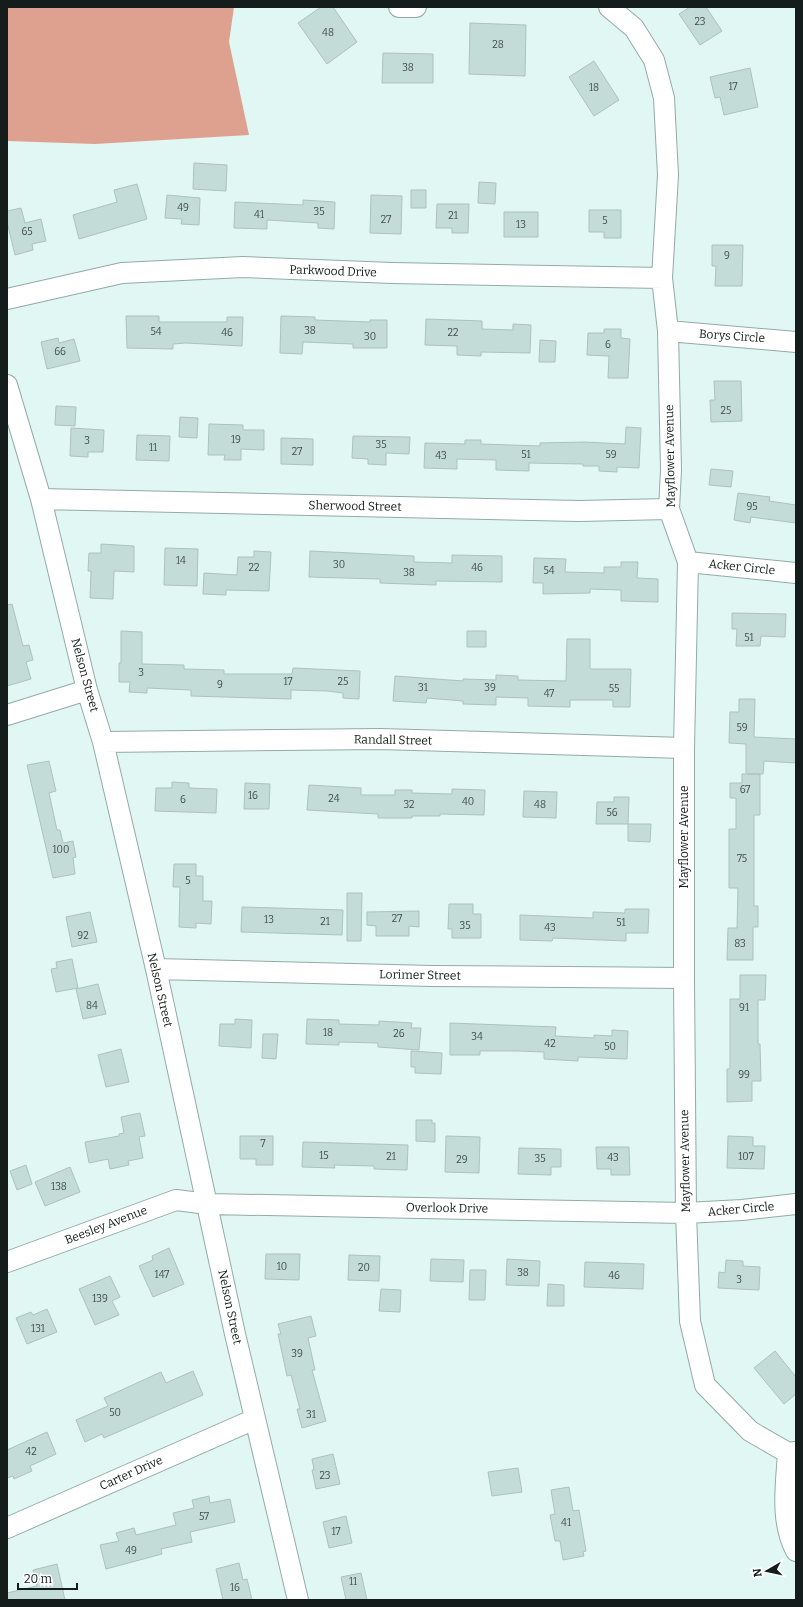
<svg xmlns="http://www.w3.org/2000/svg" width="803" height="1607" font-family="Bitter,serif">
<rect width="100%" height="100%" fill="#e0f7f4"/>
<!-- forest -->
<path fill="#dea18f" d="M7,7H234L229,42L249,135L95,144L7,141Z"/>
<!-- building -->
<path fill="#c4dcd8" stroke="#abc2be" d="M321,7H333L357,42L327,64L298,23Z
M690,7H706L722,31L700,45L679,14Z
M470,23L526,25L525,76L469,74Z
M383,53L433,54V83H382Z
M594,61L619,100L594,116L569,77Z
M750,68L758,107L724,115L720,97L715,98L710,77Z
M194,163L227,165L226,191L193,189Z
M479,182L496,183L495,204L478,203Z
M137,184L147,219L79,239L73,215L117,202L114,190Z
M411,190H426V208H411Z
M167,195L200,198L199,225L181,224L182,219L165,218Z
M371,195L402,196L401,234L370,233Z
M303,200L335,202L334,229L318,228V223L267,220V229L234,228L235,202L303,205Z
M437,204H469L468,233H452V228H436Z
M21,208L25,223L41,219L46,241L32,244L33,250L15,255L7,222V211Z
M589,210H621V238H604V232H589Z
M504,212H538V237H504Z
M712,245H743L742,286H715L716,266H712Z
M126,316H159V322H227V317H243L242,346L186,343L173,344V349L127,348Z
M281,316L315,317V320L370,322V320H387V348H353V344L303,342L302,354L280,353Z
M426,319L482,321V329L513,330V324L531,325L530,353L481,352V356L457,355V346L425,345Z
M604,329H621V338L630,339L628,378H608L609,356L587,355L588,333H604Z
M58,338L59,343L74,339L80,361L47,369L41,342Z
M540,340L556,341L555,362H539Z
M714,381H741L742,421L711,422L710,400H715Z
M56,406L76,407L75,426L55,425Z
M180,417L198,418L197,438L179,437Z
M209,424L243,425V430H264V450L241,449V460H224L225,455H208Z
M626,427L641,428L639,468L617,467V472L599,471V466H583V464L529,463V471L496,470V460L457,459V469L424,468L425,443L465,444V440H481V444L540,446V443L584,442L625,444Z
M71,428L104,430L103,452H88V457L70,456Z
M137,435L170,436L169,461L136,460Z
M353,436L410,437L409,454L386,453V465L368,464V459L352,458Z
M281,438L313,439V465L281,464Z
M711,469L733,471L731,487L709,485Z
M738,493L770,497L769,501L796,505V523L751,517L750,523L734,520Z
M101,544L134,546V572L114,571L113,599L90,598L91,571H88L89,553H101Z
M165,548L198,549L197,586L164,585Z
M254,551L271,552L269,591L226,590V595L203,594L204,573L237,575L238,557H254Z
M310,551L414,556V562L452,563V555L502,556V582L436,581V585L380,583V579L309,577Z
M534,558L566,559L565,572L604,573V567H621V562H638L637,578L658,579V602L621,601V590L590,589V593L543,594V583H533Z
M12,604L23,646L29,645L33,660L26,662L31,679L7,686V605Z
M732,613L786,614L785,637L761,636L760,646H736L737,629H732Z
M121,631L142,632V664L184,665V669L224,670V674H292L293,668L360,671L359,699L343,698V693L327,691L291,690V699L191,696V690L147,688V693L129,692L130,682H119V663H121Z
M467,631H486V647H467Z
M567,639H590V669H631L630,707H613V700H570V707L528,706V698L496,697V705L463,704V701L427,698L426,703L393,701L395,676L463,681V679L496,680V675L518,676V680L566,681Z
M739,699H755L754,737L796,739V763L764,761L763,774H747H760V815H754V906H758V927H753V960H727L728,928H737L738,888H729V829H736V798H730V783H742V774H746V744L729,743L730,712H739Z
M49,761L56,791L49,793L57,830H60L63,843L73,841L76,857L73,858L75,874L53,878L27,765Z
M172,782L189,783V788L217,789L216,813L155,811L156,788H172Z
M245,783L270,784L269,809H244Z
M309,785L361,788V795H395V790H412V793L452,794V789L485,790L484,815L440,814V816H412V818H378V814L307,810Z
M524,791L557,792L556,818L523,817Z
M614,797H629L628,824H596L597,802H614Z
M628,824H651L650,842L628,841Z
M174,864H196V876H203V901H212L211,924L196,923V928L179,927L180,887H173Z
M347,893H362L361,941H347Z
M449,904H473V914H481V938H452V929H448Z
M242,907L343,910L342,935L241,932Z
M625,909H649L648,933H626V941L553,938L552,941L520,940V915L593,918V912L625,913Z
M419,911V927L409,926V936H376V926L367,925V912Z
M90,912L97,942L72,947L66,917Z
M72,959L78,988L56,992L51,969L57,968L56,962Z
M740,975H766L765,1000H758V1044H760L761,1081H752V1101L727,1102V1069H730V999H740Z
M98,984L106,1014L83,1019L76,989Z
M235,1019L252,1020L251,1048L219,1046L220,1024H235Z
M307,1019L339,1020V1024L379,1025V1021L412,1023L411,1028H421L419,1050L378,1047V1043L339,1042V1045L306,1044Z
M450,1023L556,1027L555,1036L594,1038V1035L612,1036V1030L628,1031L627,1059L578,1057V1061L544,1059V1052L518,1051H480V1055H450Z
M263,1034H278L276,1059L262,1058Z
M121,1049L129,1082L106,1087L98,1055Z
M411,1051L442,1053L441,1074L415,1073V1067H411Z
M140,1113L145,1136L139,1137L143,1158L128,1161L129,1165L110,1169L108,1159L89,1163L85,1142L119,1136V1134L124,1133L121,1117Z
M416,1120H432V1123H435V1142L416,1141Z
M240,1136H273V1165H256V1159H240Z
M446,1136L480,1137L479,1173L445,1172Z
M728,1136L753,1137V1146H765L764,1169L727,1168Z
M303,1142L408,1145L407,1170L374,1169V1166L334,1165L335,1168L302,1167Z
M596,1147H629L630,1175H611V1169H597Z
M519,1148L561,1149V1167H551V1175L518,1174Z
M26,1165L32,1184L17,1190L10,1171Z
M70,1167L80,1192L45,1206L35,1182Z
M169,1248L184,1284L153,1297L139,1266L153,1260L152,1256Z
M266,1254H300L299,1280L265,1279Z
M349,1255L380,1256L379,1281L348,1280Z
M431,1259L464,1260L463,1282L430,1281Z
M507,1259L540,1261L539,1286L506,1285Z
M726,1260L743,1261V1266L760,1267L759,1290L718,1288L719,1272L725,1273Z
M585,1262L644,1264L643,1289L584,1287Z
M470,1270H486L485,1300H469Z
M110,1276L120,1297L112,1301L119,1315L95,1325L79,1289Z
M548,1284L564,1285V1306H547Z
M381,1289L401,1290L400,1312L379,1311Z
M47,1309L57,1332L27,1344L16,1318L31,1312L33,1315Z
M311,1316L316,1336L308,1338L315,1370H312L326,1421L302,1428L297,1409H300L291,1375L287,1376L278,1334H281L278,1324Z
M775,1351L796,1377V1394L784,1404L754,1368Z
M193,1371L203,1395L104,1438L102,1434L85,1442L76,1420L108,1406L104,1398L161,1372L166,1383Z
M47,1432L56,1454L30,1466L32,1471L14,1479L13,1476L7,1478V1450Z
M333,1454L340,1484L316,1489L312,1470H314L312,1459Z
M518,1468L522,1492L492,1496L488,1472Z
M569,1487L573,1511L579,1510L586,1551L583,1552L584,1556L563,1560L560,1541H555L550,1515L555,1514L551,1490Z
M209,1496L210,1503L230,1499L235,1522L190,1532L192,1542L161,1549L162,1554L106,1569L100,1545L119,1541L116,1533L134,1528L136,1535L176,1525L173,1513L194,1508L192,1500Z
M346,1516L352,1543L329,1548L323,1522Z
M239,1563L243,1580L247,1579L252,1600H223L216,1569Z
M57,1564L65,1600H7V1593L37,1586L33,1570Z
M361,1573L367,1600H346L341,1577Z"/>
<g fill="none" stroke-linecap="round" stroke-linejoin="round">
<!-- street casing -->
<g stroke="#94aaa7" stroke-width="22">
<path id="street" d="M399,7H416
M609,7L634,28L654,60L664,98L668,175L662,278L668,331L671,470L669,509L688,562L684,748V978L686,1213L690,1321L705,1385L750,1431L788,1453L796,1452
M7,299L122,273L243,267L392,273L662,278
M668,331L796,342
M7,385L41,499L87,690L103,742L156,969L235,1334L298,1600
M41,499L579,511L669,509
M688,562L796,573
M7,715L87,690
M103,742L380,739L684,748
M156,969L432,976L684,978
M7,1262L176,1200L208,1204L686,1213L742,1210L796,1204
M788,1453C786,1485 780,1521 796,1551
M7,1528L255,1419"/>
</g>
<!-- street -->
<use href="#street" stroke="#fff" stroke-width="20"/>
</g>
<g text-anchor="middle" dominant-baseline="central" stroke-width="4" stroke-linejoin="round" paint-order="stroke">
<!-- number labels -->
<g font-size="10" fill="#404d4a">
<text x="700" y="22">23</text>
<text x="328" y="33">48</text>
<text x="498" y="45">28</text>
<text x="408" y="68">38</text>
<text x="733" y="87">17</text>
<text x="594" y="88">18</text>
<text x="183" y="208">49</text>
<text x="319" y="212">35</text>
<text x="259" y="215">41</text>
<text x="453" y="216">21</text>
<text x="386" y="220">27</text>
<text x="605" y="221">5</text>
<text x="521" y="225">13</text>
<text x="27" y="232">65</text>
<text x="727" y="256">9</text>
<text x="310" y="331">38</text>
<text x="156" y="332">54</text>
<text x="227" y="333">46</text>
<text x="453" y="333">22</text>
<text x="370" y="337">30</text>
<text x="608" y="345">6</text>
<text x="60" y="352">66</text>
<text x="726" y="411">25</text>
<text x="236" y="440">19</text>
<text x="87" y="441">3</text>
<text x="381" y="445">35</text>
<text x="153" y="448">11</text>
<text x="297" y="452">27</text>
<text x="526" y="455">51</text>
<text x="611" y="455">59</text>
<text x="441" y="456">43</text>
<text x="752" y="507">95</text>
<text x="181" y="561">14</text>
<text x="339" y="565">30</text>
<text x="254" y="568">22</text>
<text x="477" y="568">46</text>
<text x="549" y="571">54</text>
<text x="409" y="573">38</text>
<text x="749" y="638">51</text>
<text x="141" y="673">3</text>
<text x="288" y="682">17</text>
<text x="343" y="682">25</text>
<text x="220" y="685">9</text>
<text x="423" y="688">31</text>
<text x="490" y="688">39</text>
<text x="614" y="689">55</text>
<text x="549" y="694">47</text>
<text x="742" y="728">59</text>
<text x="745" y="790">67</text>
<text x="253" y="796">16</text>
<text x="334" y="799">24</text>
<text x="183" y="800">6</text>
<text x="468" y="802">40</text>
<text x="409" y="805">32</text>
<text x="540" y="805">48</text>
<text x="612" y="813">56</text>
<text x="61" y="850">100</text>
<text x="742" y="859">75</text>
<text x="188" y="881">5</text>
<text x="397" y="919">27</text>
<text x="269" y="920">13</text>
<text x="325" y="922">21</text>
<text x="621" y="923">51</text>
<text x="465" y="926">35</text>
<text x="550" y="928">43</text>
<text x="83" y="936">92</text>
<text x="740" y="944">83</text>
<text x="92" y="1006">84</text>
<text x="744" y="1008">91</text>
<text x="328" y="1033">18</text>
<text x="399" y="1034">26</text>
<text x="477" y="1037">34</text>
<text x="550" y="1044">42</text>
<text x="610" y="1047">50</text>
<text x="744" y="1075">99</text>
<text x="263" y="1144">7</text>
<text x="324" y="1156">15</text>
<text x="391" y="1157">21</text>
<text x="746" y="1157">107</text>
<text x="613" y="1158">43</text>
<text x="540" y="1159">35</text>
<text x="462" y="1160">29</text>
<text x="59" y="1187">138</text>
<text x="282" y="1267">10</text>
<text x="364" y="1268">20</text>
<text x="523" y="1273">38</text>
<text x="162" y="1275">147</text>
<text x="614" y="1276">46</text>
<text x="739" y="1280">3</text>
<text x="100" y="1299">139</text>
<text x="38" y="1329">131</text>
<text x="297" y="1354">39</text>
<text x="115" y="1413">50</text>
<text x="311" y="1415">31</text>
<text x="31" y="1452">42</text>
<text x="325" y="1476">23</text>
<text x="204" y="1517">57</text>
<text x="566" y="1523">41</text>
<text x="336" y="1532">17</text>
<text x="131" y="1551">49</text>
<text x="353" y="1582">11</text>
<text x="235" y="1588">16</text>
</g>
<!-- street labels -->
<g font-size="12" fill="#141d1b" stroke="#fff">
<text transform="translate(333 271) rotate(2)">Parkwood Drive</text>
<text transform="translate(732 336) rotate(4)">Borys Circle</text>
<text transform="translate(670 456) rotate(-91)">Mayflower Avenue</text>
<text transform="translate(355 506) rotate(1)">Sherwood Street</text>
<text transform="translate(742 567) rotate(6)">Acker Circle</text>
<text transform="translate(85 675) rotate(75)">Nelson Street</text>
<text transform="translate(393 740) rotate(1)">Randall Street</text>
<text transform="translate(684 837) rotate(-90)">Mayflower Avenue</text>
<text transform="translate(420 975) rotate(1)">Lorimer Street</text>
<text transform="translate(160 990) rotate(77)">Nelson Street</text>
<text transform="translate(685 1161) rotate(-91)">Mayflower Avenue</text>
<text transform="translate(447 1208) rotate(1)">Overlook Drive</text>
<text transform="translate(741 1209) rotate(-5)">Acker Circle</text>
<text transform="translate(106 1225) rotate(-21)">Beesley Avenue</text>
<text transform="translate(230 1307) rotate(78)">Nelson Street</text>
<text transform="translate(131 1473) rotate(-24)">Carter Drive</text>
</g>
</g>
<!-- border -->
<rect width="803" height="1607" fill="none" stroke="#141d1b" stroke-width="16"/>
<!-- north arrow -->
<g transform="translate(767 1571) rotate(261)" stroke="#ffffff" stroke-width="3" paint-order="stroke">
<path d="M0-3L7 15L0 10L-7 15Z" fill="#141d1b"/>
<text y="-6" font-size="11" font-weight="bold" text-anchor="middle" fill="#141d1b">N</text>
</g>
<!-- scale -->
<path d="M18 1583v6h59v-6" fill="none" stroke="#141d1b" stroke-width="2"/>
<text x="24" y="1583" font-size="12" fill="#141d1b" stroke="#ffffff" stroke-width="3" paint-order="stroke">20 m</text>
</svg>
